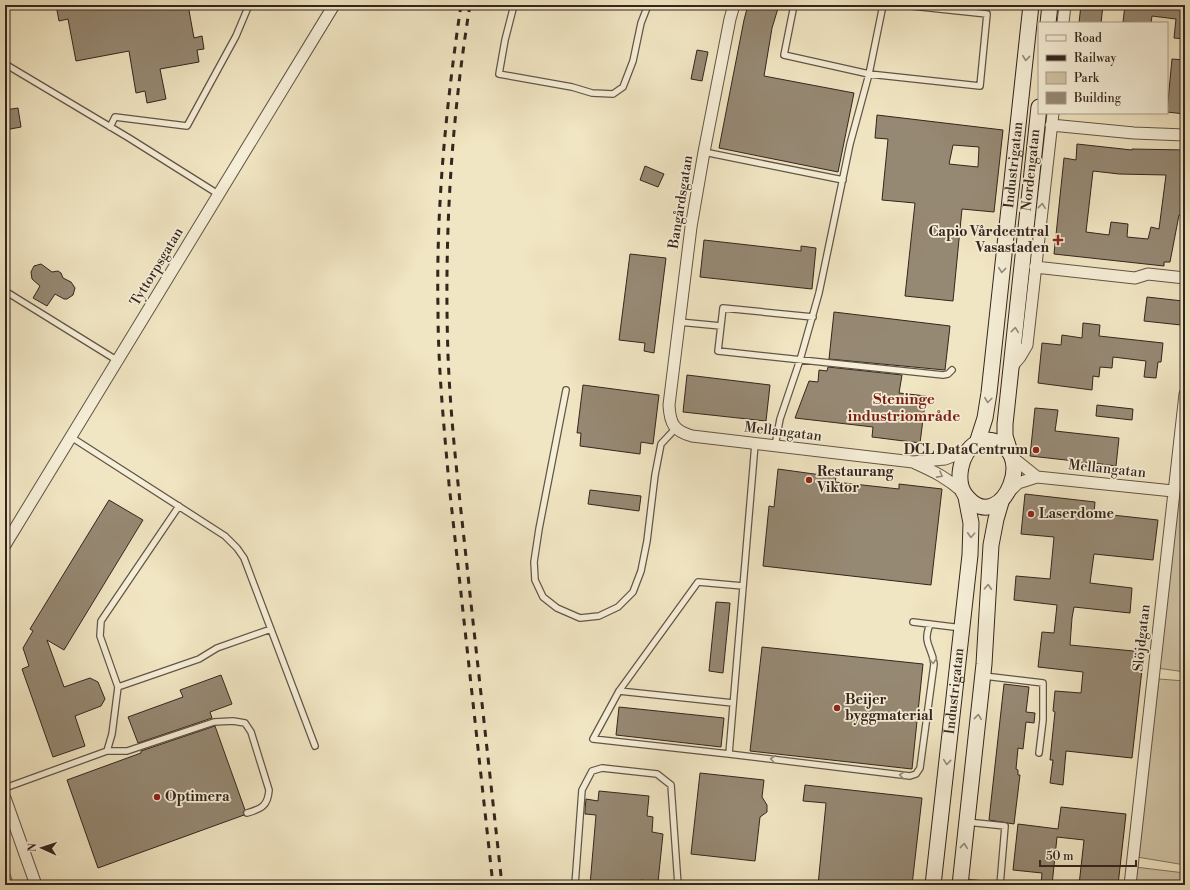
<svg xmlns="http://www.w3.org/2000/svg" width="1190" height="890" font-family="'Libre Bodoni',serif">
<rect width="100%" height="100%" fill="#f1e6c3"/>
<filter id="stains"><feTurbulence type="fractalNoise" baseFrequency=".005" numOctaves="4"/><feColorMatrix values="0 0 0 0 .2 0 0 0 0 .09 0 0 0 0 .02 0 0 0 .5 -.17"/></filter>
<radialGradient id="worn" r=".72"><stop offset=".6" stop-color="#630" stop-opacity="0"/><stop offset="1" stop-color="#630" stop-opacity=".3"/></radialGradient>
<!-- green -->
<path fill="#d1c5a7" stroke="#827562" d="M1177,489L1185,490V672L1157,668Z
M1159,679L1185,681V865L1137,857Z
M5,860L14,885H5Z
M1135,867L1185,873V885H1133Z"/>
<!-- building -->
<path fill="#968974" stroke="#34251e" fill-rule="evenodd" d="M56,5H188L194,38L202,36L204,49L197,50L199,62L160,69L166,99L147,103L145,91L136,93L129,51L76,61L68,19L59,21Z
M748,5H779L772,28L764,76L854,93L838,172L719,148L744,20Z
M1081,5H1103L1101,23H1079Z
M1125,5H1185V39L1174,38L1176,19L1152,16L1151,23L1123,22Z
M697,50L708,52L702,81L691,79Z
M1172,59L1185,60V114L1167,112Z
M18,108L21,127L5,130V110Z
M877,115L1003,130L994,212L962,209L953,301L905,296L915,203L882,200L888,139L875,138ZM953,145L979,147L978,167L949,164Z
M1077,144L1132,150V149L1185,150V207H1184L1183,216L1179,215L1170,262H1164V266L1054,254L1064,158L1076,160ZM1093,171L1119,174L1166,175L1159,229L1151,227L1148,239L1127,237L1128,224L1111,222L1109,235L1086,232Z
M645,166L664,174L658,187L640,180Z
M704,240L801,251V246L816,248L812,289L700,277Z
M630,254L666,258L654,353L644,351L645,343L619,340Z
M41,264L52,272L58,271L61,273L63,278L71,282L75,288L73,295L67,299H64L55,294L47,306L33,298L40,286L32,279L31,272L34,266Z
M1147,297L1183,301L1181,325L1144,321Z
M834,312L950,326L945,370L829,359Z
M1083,323L1100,325L1099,336L1163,343L1161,362H1158L1156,378L1144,377L1146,361L1113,357L1112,368L1100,367L1099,377L1093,376L1092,390L1038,383L1042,343L1061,345L1062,335L1082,338Z
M828,367L902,375L899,393L926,396L920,443L872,437L873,427L795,418L809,381L818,382L819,370L827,371Z
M687,375L770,385L766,421L683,412Z
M583,385L659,395L653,444L641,442L640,454L580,446L581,433H577Z
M1097,405L1133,409L1132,420L1096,416Z
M1035,408L1058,410L1055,431L1119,438L1116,466L1086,462V466L1075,465V461L1030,456Z
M778,469L836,477L835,482L899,489V484L942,489L931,585L763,566L769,506L774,507Z
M590,490L641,496L639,511L588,504Z
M1025,494L1095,502L1094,513L1158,520L1153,560L1094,554L1090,583L1132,588L1130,613L1074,607L1072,618L1070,645L1144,652L1132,758L1066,751L1063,785L1050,783L1053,760H1050L1055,712L1053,711L1055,691L1081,693L1083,672L1038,667L1042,632L1054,633L1057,605L1014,600L1016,576L1050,579L1054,537L1021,534Z
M109,500L143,520L64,650L47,640L64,687L90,678L98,682L105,699L101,706L75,716L85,746L53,757L22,669L29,666L23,648L33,631L30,629Z
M716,602L730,603L723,673L709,671Z
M762,647L923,664L912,769L750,751Z
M221,675L232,704L210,712L212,718L138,743L128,717L183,697L180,690Z
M1004,684L1029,687L1026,712L1035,713L1034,723L1026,722L1023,749L1018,748L1016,769L1018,770V775H1020L1014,824L989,820Z
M619,707L724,718L721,747L616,735Z
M215,726L245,810L243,812L244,815L98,868L67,780L141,753V751Z
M700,773L764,780L762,797L767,805V812L760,817L755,861L691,854Z
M805,785L922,798L912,885H818L826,803L803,801Z
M599,791L649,796L647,816L653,817L652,832L663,834L658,882L641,880V885H590L596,815L585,814V810L586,799L598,801Z
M1061,807L1126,814L1118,885H1079L1084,840L1057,837L1052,885H1041L1042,873L1013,870L1018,824L1058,829Z"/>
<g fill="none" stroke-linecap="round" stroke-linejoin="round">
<!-- lane casing -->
<g stroke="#635547" stroke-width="8">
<path id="lane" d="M514,5L505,40L499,74L572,87L592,93L613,94L623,87L633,61L641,23L648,5
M794,5L784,55L869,74L980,86L987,14L902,5
M5,64L129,138L218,194
M110,127L115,117L187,126L236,36L249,5
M704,152L843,180
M5,291L118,361
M813,317L723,308L718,351L943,375L948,374L952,370
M679,322L721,326
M566,390L539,529L534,562L535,580L543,597L557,608L580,618L599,616L618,607L633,592L641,571L647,541L655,475L661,444L675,429
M71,437L225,536L237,548L244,558L315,746
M775,446L780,419L800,360L819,293L850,144L869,74L883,5
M743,586L698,582L619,691L593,739L729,754L755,444
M913,622L962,628
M984,676L1043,683V720L1039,753
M118,687L199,659L217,648L271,629
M619,691L733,703
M107,751L112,734L118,687L100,636L101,621L179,506
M729,754L910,776L916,774L920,768L934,664C932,645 922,645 930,624
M5,788L107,751H127L214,722L233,721L245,723L251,732L269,790C268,806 261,809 247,813
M967,822L1005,826L1000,885
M961,882L990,885
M575,885L582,790L592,771L602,768L657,774L671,785L678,885"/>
</g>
<!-- street casing -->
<g stroke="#635547" stroke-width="13">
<path id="street" d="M734,5L730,19L704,152L691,227L669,405C670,424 674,431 692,436L913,462L945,459L969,450
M1063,23L1065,5
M1051,125L1134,133L1185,135
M1035,267L1135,278L1148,274L1185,278
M1011,368L1020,357L1027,345L1053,113
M1012,457L1037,477
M915,463C935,472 947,478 963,492
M1008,493L1018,483L1037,477L1173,491
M5,545L334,5
M5,798L36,885
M1130,885L1185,394"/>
</g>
<!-- secondary casing -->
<g stroke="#34251e" stroke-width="17">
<g id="secondary">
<path d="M1048,23L1050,5"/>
<path d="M986,440C1042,443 1002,538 967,497C954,483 960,452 977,443C979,441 983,441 986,440Z"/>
<path id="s1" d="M977,443L985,418L989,393L1031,5"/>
<path d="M1010,452L1005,436V424L1039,107"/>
<path id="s2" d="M933,885L970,555L971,523L966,497"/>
<path d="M960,885L984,664L991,545L996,519L1001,502"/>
</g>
</g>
<!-- lane -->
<use href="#lane" stroke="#f6efd8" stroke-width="5.5"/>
<!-- street -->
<use href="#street" stroke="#f6efd8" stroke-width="11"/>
<!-- secondary -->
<use href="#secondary" stroke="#f6efd8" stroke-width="15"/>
<!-- rail -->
<path stroke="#34251e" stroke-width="3" stroke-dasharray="7 7" stroke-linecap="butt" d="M461,5C446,106 436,207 438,309C438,368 444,426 449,484L493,885
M470,5C451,121 444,238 448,355C451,432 461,508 469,585C480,685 491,785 502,885"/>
</g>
<!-- one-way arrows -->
<defs><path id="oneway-chevron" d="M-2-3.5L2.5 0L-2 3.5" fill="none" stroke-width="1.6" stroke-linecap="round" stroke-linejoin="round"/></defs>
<g stroke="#958a7b">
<use href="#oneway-chevron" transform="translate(1026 58) rotate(96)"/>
<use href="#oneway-chevron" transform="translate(1042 206) rotate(-84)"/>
<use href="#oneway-chevron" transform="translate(1002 270) rotate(96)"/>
<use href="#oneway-chevron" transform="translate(1015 330) rotate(-84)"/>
<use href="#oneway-chevron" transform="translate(988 400) rotate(97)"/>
<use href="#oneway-chevron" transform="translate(940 475) rotate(29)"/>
<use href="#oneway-chevron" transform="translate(971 535) rotate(93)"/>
<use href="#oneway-chevron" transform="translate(988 587) rotate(-87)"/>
<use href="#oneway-chevron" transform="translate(933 661) rotate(86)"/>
<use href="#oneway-chevron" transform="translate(978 717) rotate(-84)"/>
<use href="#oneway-chevron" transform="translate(773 759) rotate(-173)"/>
<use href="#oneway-chevron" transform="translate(947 762) rotate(96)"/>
<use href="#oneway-chevron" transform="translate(902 775) rotate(-173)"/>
<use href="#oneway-chevron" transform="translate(964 846) rotate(-84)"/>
</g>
<!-- markers -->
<g fill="#8f2418" stroke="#f6efd8" stroke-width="1.5">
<path d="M1056 234h4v4h4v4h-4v4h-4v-4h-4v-4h4z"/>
<circle cx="1036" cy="450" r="4"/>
<circle cx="809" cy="480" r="4"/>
<circle cx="1031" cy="514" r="4"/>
<circle cx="837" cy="708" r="4"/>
<circle cx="157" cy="797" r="4"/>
</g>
<g text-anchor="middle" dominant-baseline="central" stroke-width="3.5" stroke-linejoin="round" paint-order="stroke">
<!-- street labels -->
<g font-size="14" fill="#34251e" stroke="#f6efd8">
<text stroke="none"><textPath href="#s1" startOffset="281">Industrigatan</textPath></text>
<text transform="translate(1031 170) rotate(-84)">Nordengatan</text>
<text transform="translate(681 202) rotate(-81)">Bangårdsgatan</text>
<text transform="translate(157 267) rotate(-59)">Tyttorpsgatan</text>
<text transform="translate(783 432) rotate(7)">Mellangatan</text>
<text transform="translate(1107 469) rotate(6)">Mellangatan</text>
<text transform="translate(1142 638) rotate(-84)">Slöjdgatan</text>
<text stroke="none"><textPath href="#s2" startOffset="195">Industrigatan</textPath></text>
</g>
<!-- poi labels -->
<g font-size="14" font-weight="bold" fill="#34251e" stroke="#f6efd8" text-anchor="start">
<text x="1049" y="232" text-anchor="end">Capio Vårdcentral<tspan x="1049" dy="16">Vasastaden</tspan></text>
<text x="1028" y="450" text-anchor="end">DCL DataCentrum</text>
<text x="817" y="472">Restaurang<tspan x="817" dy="16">Viktor</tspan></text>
<text x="1039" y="514">Laserdome</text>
<text x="845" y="700">Beijer<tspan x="845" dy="16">byggmaterial</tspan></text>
<text x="165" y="797">Optimera</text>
</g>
<!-- neighbourhood labels -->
<g font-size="15" font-weight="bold" fill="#7a1f14" stroke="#f6efd8">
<text x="904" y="399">Steninge<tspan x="904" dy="17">industriområde</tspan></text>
</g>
</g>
<!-- margin -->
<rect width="1190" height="890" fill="none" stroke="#f1e6c3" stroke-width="20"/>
<rect x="6" y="6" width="1178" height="878" fill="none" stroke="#34251e" stroke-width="2"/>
<rect x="10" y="10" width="1170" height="870" fill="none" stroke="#34251e"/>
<!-- legend -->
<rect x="1038" y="22" width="130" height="92" fill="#f6efd8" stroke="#a89e8e"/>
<rect x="1046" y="35" width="20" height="6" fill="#f6efd8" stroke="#a89e8e"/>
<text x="1074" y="42" font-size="12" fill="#34251e">Road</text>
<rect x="1046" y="55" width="20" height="6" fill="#34251e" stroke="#a89e8e"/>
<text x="1074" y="62" font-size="12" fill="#34251e">Railway</text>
<rect x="1046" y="72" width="20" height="12" fill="#d1c5a7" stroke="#a89e8e"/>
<text x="1074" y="82" font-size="12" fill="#34251e">Park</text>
<rect x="1046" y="92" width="20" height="12" fill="#968974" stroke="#a89e8e"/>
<text x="1074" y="102" font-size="12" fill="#34251e">Building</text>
<!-- north arrow -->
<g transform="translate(42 848) rotate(273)" stroke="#f6efd8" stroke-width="3" paint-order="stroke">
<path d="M0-3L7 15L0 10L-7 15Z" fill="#34251e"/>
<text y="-6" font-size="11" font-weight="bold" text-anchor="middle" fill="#34251e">N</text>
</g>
<!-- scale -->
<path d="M1040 860v6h96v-6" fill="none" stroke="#34251e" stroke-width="2"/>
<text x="1046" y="860" font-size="12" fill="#34251e" stroke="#f6efd8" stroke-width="3" paint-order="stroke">50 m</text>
<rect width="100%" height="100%" filter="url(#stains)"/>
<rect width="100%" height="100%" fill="url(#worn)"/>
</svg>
